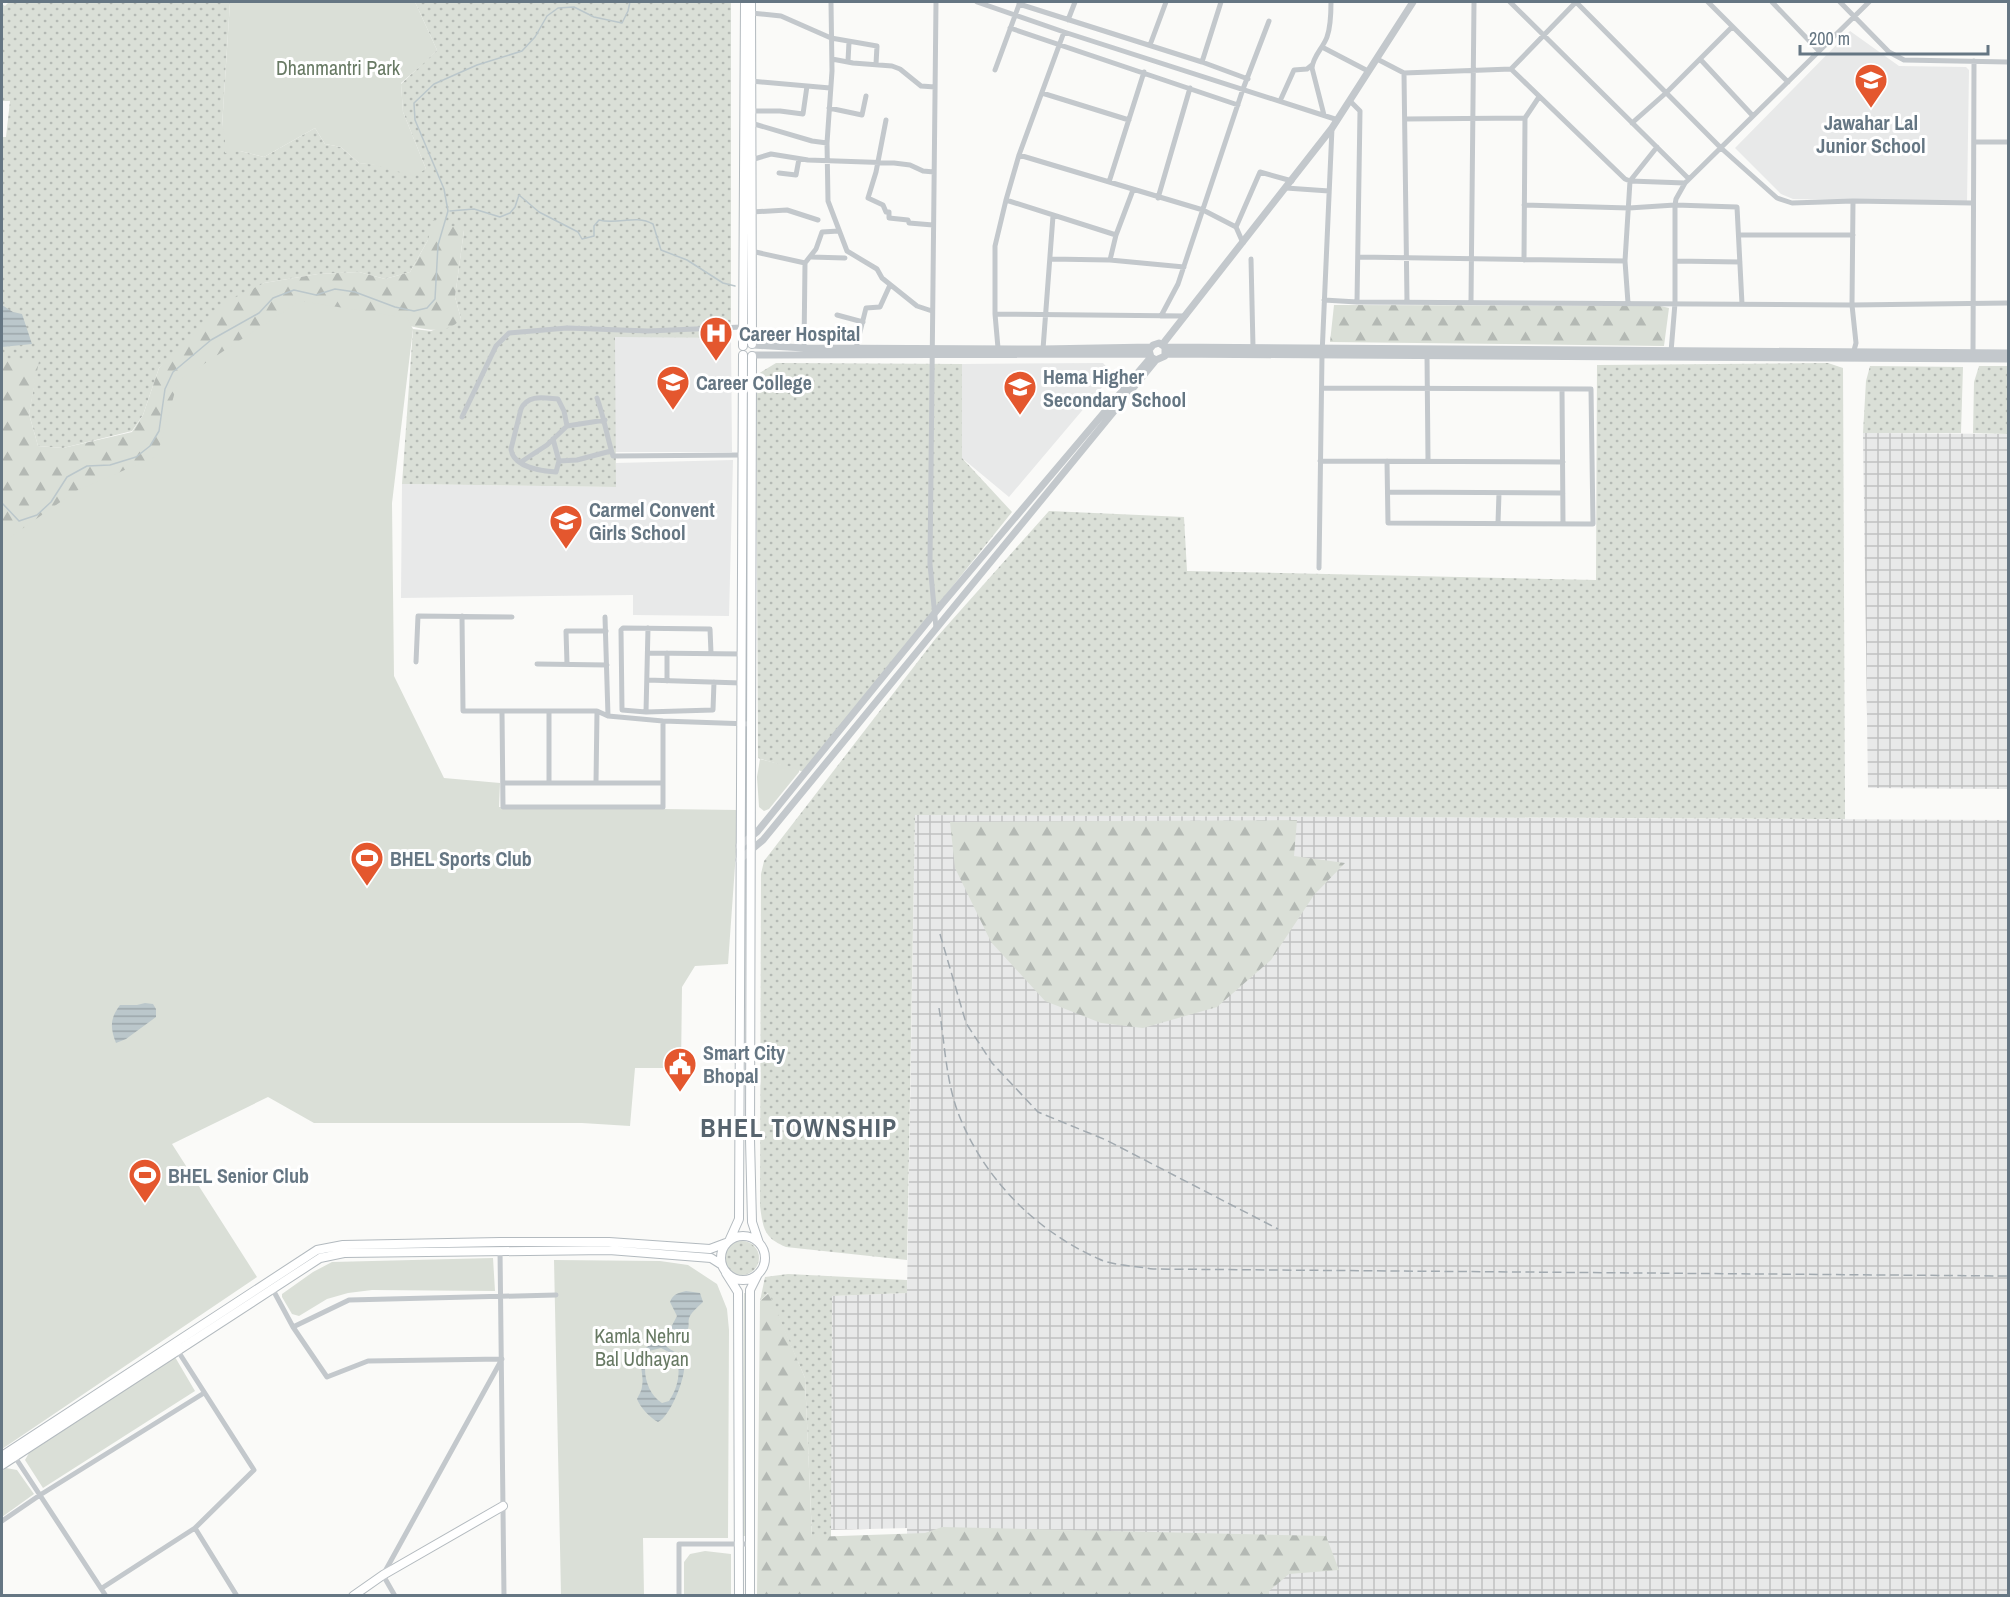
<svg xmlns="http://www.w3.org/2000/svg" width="2010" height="1597" font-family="'Archivo Narrow',sans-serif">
<defs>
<pattern id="industrial-grid" width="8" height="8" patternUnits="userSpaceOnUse" patternTransform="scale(1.5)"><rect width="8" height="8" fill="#e8e9e9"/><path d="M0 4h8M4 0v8" fill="none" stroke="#c0c1c2"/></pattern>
<pattern id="grass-dots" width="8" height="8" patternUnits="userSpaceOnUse" patternTransform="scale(1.5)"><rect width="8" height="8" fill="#dadfd7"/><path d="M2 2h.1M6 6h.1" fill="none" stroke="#b4b9b4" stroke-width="1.8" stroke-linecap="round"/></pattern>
<pattern id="forest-firs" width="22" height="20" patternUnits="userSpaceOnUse" patternTransform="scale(1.5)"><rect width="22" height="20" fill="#dadfd7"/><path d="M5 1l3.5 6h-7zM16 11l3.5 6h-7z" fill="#b4b9b4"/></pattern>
<pattern id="water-rules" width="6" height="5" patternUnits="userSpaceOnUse" patternTransform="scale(1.5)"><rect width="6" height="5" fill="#bbc7cb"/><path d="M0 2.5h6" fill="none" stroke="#9ca6aa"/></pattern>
</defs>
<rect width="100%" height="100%" fill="#fafaf8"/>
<!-- built -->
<path fill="#e8e9e9" d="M1850,31L1899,66L1966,67L1969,70L1967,202L1793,199L1781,194L1735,148Z
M615,336L731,338L732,452H615Z
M1103,363L1113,374L1009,497L962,458V364Z
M733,460L729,616L633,615V595L401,598L402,484L615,487L616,463Z"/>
<!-- industrial -->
<path fill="url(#industrial-grid)" d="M1863,433L2008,434V789L1868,788Z
M915,815L2008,820V1595H907V1528L830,1530L832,1296L907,1293Z"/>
<!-- grass -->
<path fill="url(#grass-dots)" d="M9,2H230L222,126L240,151L264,157L315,128L325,144L341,147L359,163L426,169L403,112L401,84L437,50L415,2H731V338L615,337L616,487L402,484L413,329L431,331L461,319L455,297L464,230L428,240L410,272L385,279L359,272L318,274L264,283L159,368L143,415L132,431L63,448L38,446L29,414L38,361H2V137H6L10,101H2V4L5,6Z
M776,363L962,364V458L1012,512L804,772L758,758L756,379L758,374Z
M1828,363L1843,368L1845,819L915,815L907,1260L786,1247C764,1238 763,1228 760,1206L761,874L764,861L936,638L1049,511L1184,517L1187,571L1596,580L1597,365Z
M1870,366L1963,367L1961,433H1863L1866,381Z
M1979,366H2008V434L1973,433L1974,382Z
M725 1258a17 17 0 1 1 34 0a17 17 0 1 1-34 0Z
M788,1274L907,1280V1293L832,1296L831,1537H812L805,1378L768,1293L760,1301L765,1277Z
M744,1293H747L745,1536H742Z"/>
<!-- forest -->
<path fill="url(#forest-firs)" d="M433,220L464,230L455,297L461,319C445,337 421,328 400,324L200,436L2,567V361H39L29,414L38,446L63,448L132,432L143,415L159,368L226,302L264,283L318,274L359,272L385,279L410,272L428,240Z
M1334,305L1661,306L1669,308L1664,346L1330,342Z
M1297,820L1294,856L1345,863L1314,895L1271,960L1217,1007L1143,1028L1101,1023L1045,1001L991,942L955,868L950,822Z
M769,1293L805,1378L812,1537L925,1533L942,1527L1326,1536L1339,1570L1289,1574L1269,1591V1596L757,1595L760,1301Z"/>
<!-- park -->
<path fill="#dadfd7" d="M230,2H415L437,50L424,63L401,83L403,112L426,169L414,176L375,165L359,163L341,147L325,144L315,128L264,157L240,151L225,153V134L222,127Z
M300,301L407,318L413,329L392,503L394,676L444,778L500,783L499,807L739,810L728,964L695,966L682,987L681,1068H635L630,1126L582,1123H314L268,1097L172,1144L257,1277L2,1449V543L76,491L157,456L178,381Z
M760,759L799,769V772L769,809L764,811L759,807L757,777Z
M493,1258L495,1291L372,1290L348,1293L327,1299L299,1316L292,1314L282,1297V1294L313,1272L332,1262Z
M554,1260L660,1261L688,1265L717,1284L727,1309L729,1330L728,1538H643L644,1595H561Z
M175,1357L195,1391L43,1488L25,1460L29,1453Z
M6,1468L17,1470L34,1494L2,1517V1471Z
M705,1551L731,1554V1595H684V1562L690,1554Z"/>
<!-- water -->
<path fill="url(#water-rules)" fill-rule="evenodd" d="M2,305L13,312L22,314L32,344L2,347Z
M145,1003L153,1004L156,1009V1017L126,1039L116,1043C110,1028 110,1018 120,1005H137Z
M686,1291L700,1293L703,1302C699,1306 695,1309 692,1313C683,1324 697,1327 677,1338L672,1337L668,1333L677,1316L670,1302C673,1294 678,1293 686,1291Z
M665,1334L667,1337L664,1343C669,1352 682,1352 684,1362C687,1376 670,1417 658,1422C650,1418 640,1407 637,1399C639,1395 642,1390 642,1386C645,1373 635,1359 646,1348C651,1343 659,1340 665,1334ZM661,1348L675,1355C682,1370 678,1388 669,1401L662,1403C645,1392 641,1367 649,1351Z"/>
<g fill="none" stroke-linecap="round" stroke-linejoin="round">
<!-- stream -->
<path stroke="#bbc7cb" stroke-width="1.5" d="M450,211L474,209L500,217L510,213L515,207L519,195L539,212L578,232L582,239L594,236V226L599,220C619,225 635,214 653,224L661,250L687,260L723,283L735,286
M2,503L19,521L37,515L51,502L67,477L87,466L110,465L136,457L150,446L159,431L165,389L173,372L211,340L259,313L273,298L294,290L316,295L335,289L355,292L395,307L414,311L427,308L435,299L438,245L448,211L444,189L415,120L414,103L434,84L477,65L522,51L535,37L547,16L558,8L574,7L594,17L622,23L628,11L630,2"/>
<!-- secondary casing -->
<g stroke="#b3babf" stroke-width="10">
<path id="secondary" d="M751,2L752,344
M743,346L745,2
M752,356L750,1139L752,1222L759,1243
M721 1258a22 22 0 1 1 44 0a22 22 0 1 1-44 0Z
M730,1239L739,1219L743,355
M726,1273L738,1292L739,1596
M2,1456L317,1250L343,1245L500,1242H609L710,1249L726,1243
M2,1465L320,1258L344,1253L609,1250L711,1258L722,1265
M353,1596L383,1575L503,1506
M750,1596V1290L758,1274"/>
</g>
<!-- minor -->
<path stroke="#c3c8cc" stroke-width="5" d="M831,2L832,71L827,143L828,201L847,251L877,269L882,278L917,306L932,311
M936,2L930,564L936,628
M977,2L1064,32L1338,120
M1510,2L1689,179
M1576,2L1721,148L1777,198L1792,203L1853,201L1972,203
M1708,2L1788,82
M1772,2L1819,51
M1840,2L1889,52L1904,60L2008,62
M1019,4L1202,62L1248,79
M751,13L781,16L831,38L877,46L876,64
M1068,20L1075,2
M1010,28L1238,105
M1150,45L1166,2
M1322,47L1368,71
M832,59L853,63L892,66L900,69L921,86L935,87
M1377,59L1404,73L1511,69L1576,2
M1700,59L1753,116
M848,61L849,42
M1202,62L1221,2
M1511,69L1625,179L1630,181L1685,183
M995,70L1020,2
M1404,73L1407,302
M751,81L830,88
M1042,93L1129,120
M1280,101L1294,70L1307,69L1312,65
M1350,101L1360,111L1357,302
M829,108L862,115L866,96
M751,111H780L803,114L807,86
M1324,115L1312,68C1313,56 1323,48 1327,37C1331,26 1331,13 1331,2
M1405,119L1525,118
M886,120L876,172L868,198L883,205L886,212H889V218L908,220L909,223L933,225
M751,123L812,141L827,143
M1632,123L1667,92L1732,27
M1974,142H2008
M1019,155L1203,210L1236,227L1243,243
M751,160L771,154L808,160L894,163L910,165L923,171L934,172
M779,173L796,175L799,159
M1109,182L1144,72
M1286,188L1329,191
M1158,198L1190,88
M1006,200L1116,235
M1524,205L1629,208L1675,205L1737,207L1742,304
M751,212L787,210L818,220
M1236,227L1260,172L1292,181
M1739,235H1853
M751,251L805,263L804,348
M811,257L845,258
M1358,257L1625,261
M1050,259L1110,260L1184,267
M1251,259L1253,347
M1110,260L1116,235L1133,190
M1524,260L1525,118L1539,97
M1675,261L1740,262
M805,263L816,249L822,232L839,231
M1324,300L1357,302L1852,305L2008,303
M1471,302L1474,2
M1628,303L1625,261L1630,181L1657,147
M995,314L1186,316
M837,315L863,322
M1161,316L1178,284L1243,89L1269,21
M856,348L866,308L880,307L890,285
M998,348L995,314V246L1006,200L1019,155L1064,32
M1043,349L1053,216
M1671,352L1675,303V205L1676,199L1685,183L1869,2
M1853,354L1856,343L1852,305L1853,201
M1427,355L1428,460
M1973,357L1974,61
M1322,388L1591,389L1593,524L1388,523L1387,461
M1562,389L1563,524
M597,398C604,417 607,437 613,456L742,455
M462,417L496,346L509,333L567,328L648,331L742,327
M567,426L564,411L558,399C544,398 528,394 521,409L511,449C513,467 541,471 556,472L559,461L577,460L611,451
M553,439L559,461
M1320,461L1563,462
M521,462L547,445L567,426L605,420
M1388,492L1563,493
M1498,523L1499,493
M1319,568L1322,355L1332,128
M462,616L463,711H597L608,716L663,721L750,724
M605,617L608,716
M648,628L646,712L713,710L714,682
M648,653L742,654
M416,662L418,616L512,617
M537,664L607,665
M567,664L566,631H606
M647,680L741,683
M667,681V653
M549,711V783
M502,712L503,807H663V721
M646,712L622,710L621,630L623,628L710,629L711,653
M503,783H663
M596,783L597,711
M500,1250L504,1596
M272,1288L293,1327L327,1377L368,1361L502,1359L383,1575L395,1596
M293,1327L349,1300L556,1295
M13,1454L106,1596
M2,1521L40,1495L204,1393
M195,1528L237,1596
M102,1588L195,1528L254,1470L176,1348
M679,1596V1544H749"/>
<!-- tertiary -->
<path stroke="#c3c8cc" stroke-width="7" d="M753,345L804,348L1043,349L1151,347
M1162,345L1332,128L1413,2
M1165,347L2008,353
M1166,354L2008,359
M753,355L1149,354
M739,846L757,832L942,604L1151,357
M739,860L763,840L1156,360L1165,356V347L1159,343L1153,345L1149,350L1151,357L1156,360"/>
<!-- secondary -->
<use href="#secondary" stroke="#fff" stroke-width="8"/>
<!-- rail -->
<path stroke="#a2aab0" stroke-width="1.5" stroke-dasharray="9 4.5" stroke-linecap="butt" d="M940,934L966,1023L992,1063L1038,1112L1106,1140L1278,1229
M939,1008C945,1044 946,1086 961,1120C987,1182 1038,1232 1099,1259C1114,1266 1136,1266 1153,1269L2008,1276"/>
</g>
<!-- icons -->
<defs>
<g id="school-pin" transform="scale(1.725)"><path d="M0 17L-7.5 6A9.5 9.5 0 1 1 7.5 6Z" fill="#e4572e" stroke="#fff"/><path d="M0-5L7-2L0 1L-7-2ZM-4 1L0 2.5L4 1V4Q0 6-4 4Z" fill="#fff"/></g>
<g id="hospital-pin" transform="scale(1.725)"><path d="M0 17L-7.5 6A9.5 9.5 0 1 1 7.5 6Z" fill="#e4572e" stroke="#fff"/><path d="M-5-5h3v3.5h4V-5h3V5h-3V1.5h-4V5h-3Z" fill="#fff"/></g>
<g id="university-pin" transform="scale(1.725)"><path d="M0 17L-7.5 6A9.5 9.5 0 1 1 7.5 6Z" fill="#e4572e" stroke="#fff"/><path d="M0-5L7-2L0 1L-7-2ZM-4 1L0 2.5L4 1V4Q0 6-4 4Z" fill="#fff"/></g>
<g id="stadium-pin" transform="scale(1.725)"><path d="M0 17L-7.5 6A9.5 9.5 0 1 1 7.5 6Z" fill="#e4572e" stroke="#fff"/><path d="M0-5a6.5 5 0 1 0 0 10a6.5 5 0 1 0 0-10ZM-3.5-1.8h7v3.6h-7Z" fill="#fff"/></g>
<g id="civic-pin" transform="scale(1.725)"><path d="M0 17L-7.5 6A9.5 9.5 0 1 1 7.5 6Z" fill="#e4572e" stroke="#fff"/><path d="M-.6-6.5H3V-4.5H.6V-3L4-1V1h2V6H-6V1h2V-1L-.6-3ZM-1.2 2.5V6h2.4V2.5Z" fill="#fff"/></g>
</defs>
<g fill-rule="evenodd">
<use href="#school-pin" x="1871" y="80"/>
<use href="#hospital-pin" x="716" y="333"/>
<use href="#university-pin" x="673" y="382"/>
<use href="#school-pin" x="1020" y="387"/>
<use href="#school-pin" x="566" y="521"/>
<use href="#stadium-pin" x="367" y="858"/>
<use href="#civic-pin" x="680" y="1064"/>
<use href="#stadium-pin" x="145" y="1175"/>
</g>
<g text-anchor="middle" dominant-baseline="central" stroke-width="6" stroke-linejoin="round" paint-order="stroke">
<!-- park labels -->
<g font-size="20" fill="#687a64" stroke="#fff">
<text x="338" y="67">Dhanmantri Park</text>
<text x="642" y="1335">Kamla Nehru<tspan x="642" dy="23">Bal Udhayan</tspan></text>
</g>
<!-- poi labels -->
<g font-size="20" font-weight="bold" fill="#657683" stroke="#fff" text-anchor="start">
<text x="1871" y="122" text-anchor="middle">Jawahar Lal<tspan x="1871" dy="23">Junior School</tspan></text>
<text x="739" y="333">Career Hospital</text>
<text x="1043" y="376">Hema Higher<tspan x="1043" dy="23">Secondary School</tspan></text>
<text x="696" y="382">Career College</text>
<text x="589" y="509">Carmel Convent<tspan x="589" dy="23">Girls School</tspan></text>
<text x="390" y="858">BHEL Sports Club</text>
<text x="703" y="1052">Smart City<tspan x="703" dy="23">Bhopal</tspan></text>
<text x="168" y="1175">BHEL Senior Club</text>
</g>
<!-- district labels -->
<g font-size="26" font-weight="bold" letter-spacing="1.5" fill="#57646e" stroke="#fff">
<text x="799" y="1127">BHEL TOWNSHIP</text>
</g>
</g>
<!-- border -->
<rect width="2010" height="1597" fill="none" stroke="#657683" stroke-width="6"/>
<!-- scale -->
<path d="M1800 45v9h188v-9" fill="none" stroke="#657683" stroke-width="3"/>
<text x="1809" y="45" font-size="18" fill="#657683" stroke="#ffffff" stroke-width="4.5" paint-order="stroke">200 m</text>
</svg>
